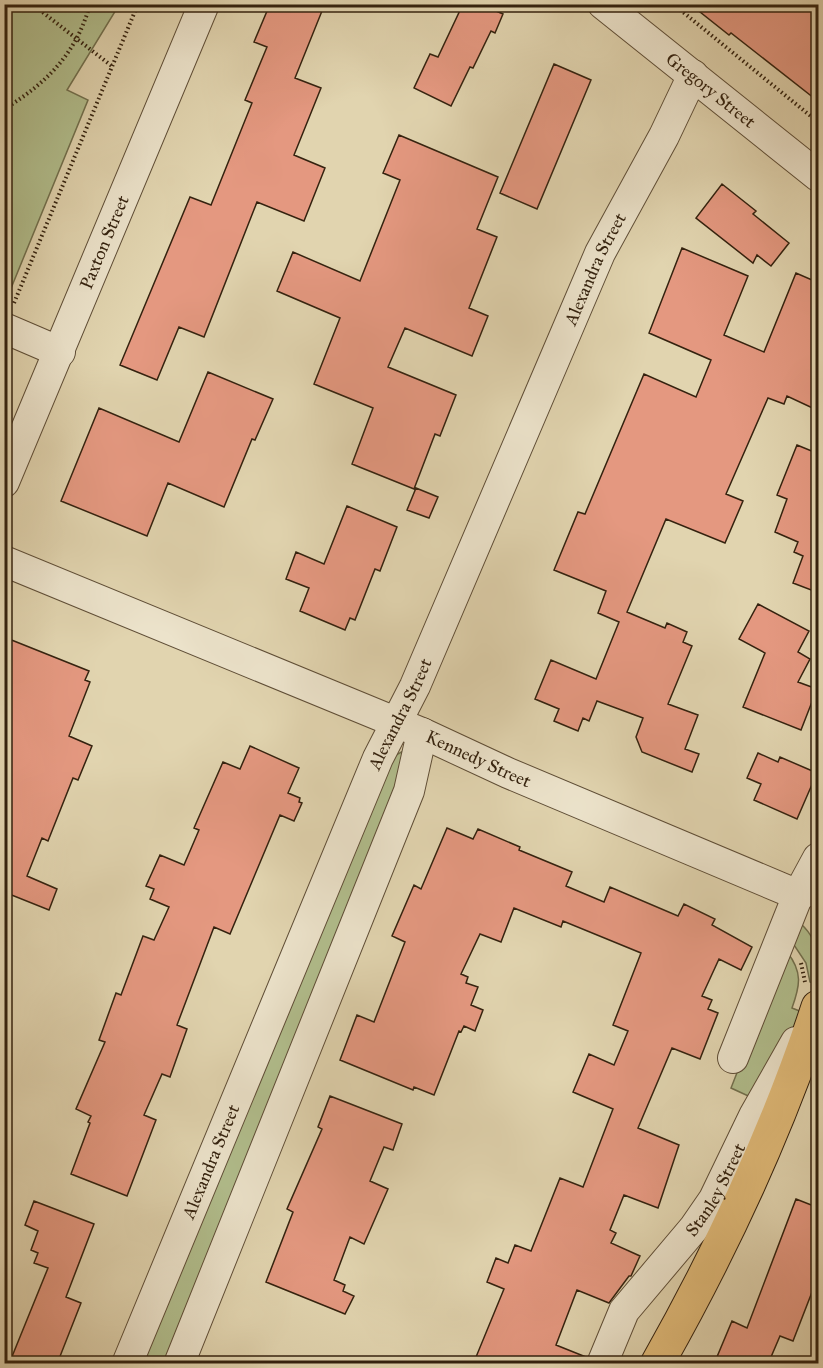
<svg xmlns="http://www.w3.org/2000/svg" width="823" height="1368" font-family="'IM FELL Great Primer',serif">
<rect width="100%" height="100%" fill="#e1d4af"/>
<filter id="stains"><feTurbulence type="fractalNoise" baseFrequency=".00333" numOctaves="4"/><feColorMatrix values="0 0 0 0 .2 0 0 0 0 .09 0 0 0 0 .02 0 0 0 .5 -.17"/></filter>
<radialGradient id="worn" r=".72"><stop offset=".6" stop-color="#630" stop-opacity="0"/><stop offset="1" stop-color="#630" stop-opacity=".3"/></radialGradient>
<!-- green -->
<path fill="#b1bd8c" stroke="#72704e" stroke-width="1.5" d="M5,4L119,5L67,90L88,100L5,303Z
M405,750L404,779L168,1363L141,1364L382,782L396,755Z
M800,923C819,940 821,961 813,983L810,982L806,963L792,942Z
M787,952C803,972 800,986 792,1008L802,1012L757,1100L731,1088L782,958Z"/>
<!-- building -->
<path fill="#e49880" stroke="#34220f" stroke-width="1.5" d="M270,4H306L322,11L295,78L321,88L294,155L325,168L304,221L257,202L204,337L179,327L157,380L120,365L190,197L211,205L252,103L245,100L267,47L254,42Z
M463,4H480L503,14L495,33L491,31L473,68L470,67L451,106L414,88L430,54L438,57Z
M690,4H819V102L731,33L729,35Z
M554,64L591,80L537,209L500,193Z
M399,135L498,177L477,229L497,237L469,308L488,316L472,356L405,328L388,367L456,395L440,436L435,434L414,489L352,464L373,408L314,384L340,318L277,291L293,252L360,281L400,180L383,173Z
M722,184L756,211L753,214L789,243L771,266L757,255L753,263L696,218Z
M682,248L748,276L724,335L764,352L796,273L819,283V411L787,396L784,404L768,398L726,494L743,501L725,543L666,519L627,612L665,628L667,623L687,632L683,642L692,646L668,704L698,715L685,749L699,754L692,772L642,752L636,737L643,718L597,701L589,721L583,718L578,731L554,721L559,709L535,699L551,660L596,679L619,622L598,613L606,591L554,570L578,512L585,514L644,374L696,397L711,360L649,333Z
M208,372L273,399L255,440L252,439L224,507L168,483L147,536L61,501L99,408L179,442Z
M797,445L819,454V593L793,583L803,556L794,552L798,542L775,532L787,499L777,495Z
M416,488L438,497L429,518L407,510Z
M347,506L397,527L380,571L375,569L355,620L350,618L345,630L300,611L309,588L286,579L296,552L324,564Z
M758,604L809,631L798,652L810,659L798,682L817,689L801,730L743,707L765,653L739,639Z
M4,637L89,671L85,680L90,682L69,736L92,746L78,780L73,778L48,841L42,838L27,876L57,889L49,910L4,892Z
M250,746L299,768L288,793L300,798L299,802L302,803L294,821L280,815L230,934L214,927L177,1025L187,1029L170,1077L162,1074L144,1115L156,1120L127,1196L71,1174L90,1123L88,1122L91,1116L76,1109L105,1042L99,1040L116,993L121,995L143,936L154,940L169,907L150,899L154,889L146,886L160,855L184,865L199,830L194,828L223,762L240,769Z
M758,753L778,762L780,757L817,773L797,819L754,800L761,784L747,778Z
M447,828L473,839L478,829L520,847L519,850L572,872L566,886L604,902L610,887L678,916L684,904L715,919L712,925L752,947L741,970L719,959L702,996L712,1000L708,1009L718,1013L700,1059L672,1048L638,1128L679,1145L658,1208L624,1195L610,1230L616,1233L611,1243L640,1256L631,1276H629L609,1303L577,1290L556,1345L586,1357L585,1364H492L476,1357L504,1289L487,1282L496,1258L508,1263L515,1245L531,1251L560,1178L583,1187L613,1109L573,1092L589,1054L614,1065L628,1031L613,1025L641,953L563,921L561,927L514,908L501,942L480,934L461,974L468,977L466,983L478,987L471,1005L483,1010L475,1031L464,1026L461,1032L459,1031L434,1095L414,1087L413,1090L340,1060L357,1015L374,1022L405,942L392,936L414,885L421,889Z
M330,1096L402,1124L393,1150L384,1147L370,1181L388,1189L364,1244L350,1237L334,1280L345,1285L343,1291L354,1296L345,1314L266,1282L293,1212L287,1209L322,1129L318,1127Z
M796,1199L819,1208V1274L793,1341L780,1336L768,1364H714L732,1321L747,1328Z
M34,1201L94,1224L66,1297L81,1303L57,1364H9L48,1268L34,1263L38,1253L31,1250L38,1231L25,1225Z"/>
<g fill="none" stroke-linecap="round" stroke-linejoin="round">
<!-- minor casing -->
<g stroke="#5f4e37" stroke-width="32">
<g id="minor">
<path id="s1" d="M603,4L818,176"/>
<path d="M4,328L60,352"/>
<path id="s2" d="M4,482L204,4"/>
<path id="s3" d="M4,561L422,733L508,773L798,895L818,887"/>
<path d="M733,1058L798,895L818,858"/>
<path id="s4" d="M127,1364L378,758L415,686L600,253L664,136L693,75"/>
<path d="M179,1364L409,791L422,733"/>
<path id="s5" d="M602,1364L624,1311L694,1228L714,1199L754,1116L796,1042"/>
</g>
</g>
<!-- major casing -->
<g stroke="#34220f" stroke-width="35">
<path id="major" d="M657,1364C722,1249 777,1132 818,1007"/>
</g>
<!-- path -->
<path stroke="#34220f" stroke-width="4" stroke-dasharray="1.5 3" stroke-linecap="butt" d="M32,4L113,67
M673,4L818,122
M4,109C46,84 77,53 90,4
M14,303L138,4
M813,929L818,938
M801,963L805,982"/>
<!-- minor -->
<use href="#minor" stroke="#ece3cb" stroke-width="30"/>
<!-- major -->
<use href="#major" stroke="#e0ba78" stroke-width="33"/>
</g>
<g text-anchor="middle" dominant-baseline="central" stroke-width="6" stroke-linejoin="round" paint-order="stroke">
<!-- street labels -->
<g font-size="18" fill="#34220f" stroke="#ece3cb">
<text stroke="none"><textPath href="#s1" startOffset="138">Gregory Street</textPath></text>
<text stroke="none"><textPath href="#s2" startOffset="260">Paxton Street</textPath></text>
<text stroke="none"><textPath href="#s4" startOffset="1191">Alexandra Street</textPath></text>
<text stroke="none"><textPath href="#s4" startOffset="705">Alexandra Street</textPath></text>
<text stroke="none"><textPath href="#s3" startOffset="514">Kennedy Street</textPath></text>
<text stroke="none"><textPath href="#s4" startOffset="219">Alexandra Street</textPath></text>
<text stroke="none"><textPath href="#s5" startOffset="210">Stanley Street</textPath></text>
</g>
</g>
<!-- margin -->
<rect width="823" height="1368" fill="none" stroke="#e1d4af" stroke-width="24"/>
<rect x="6" y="6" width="811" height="1356" fill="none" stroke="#34220f" stroke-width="3"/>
<rect x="12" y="12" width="799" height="1344" fill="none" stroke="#34220f" stroke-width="1.5"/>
<rect width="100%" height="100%" filter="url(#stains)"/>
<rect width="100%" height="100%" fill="url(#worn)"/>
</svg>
